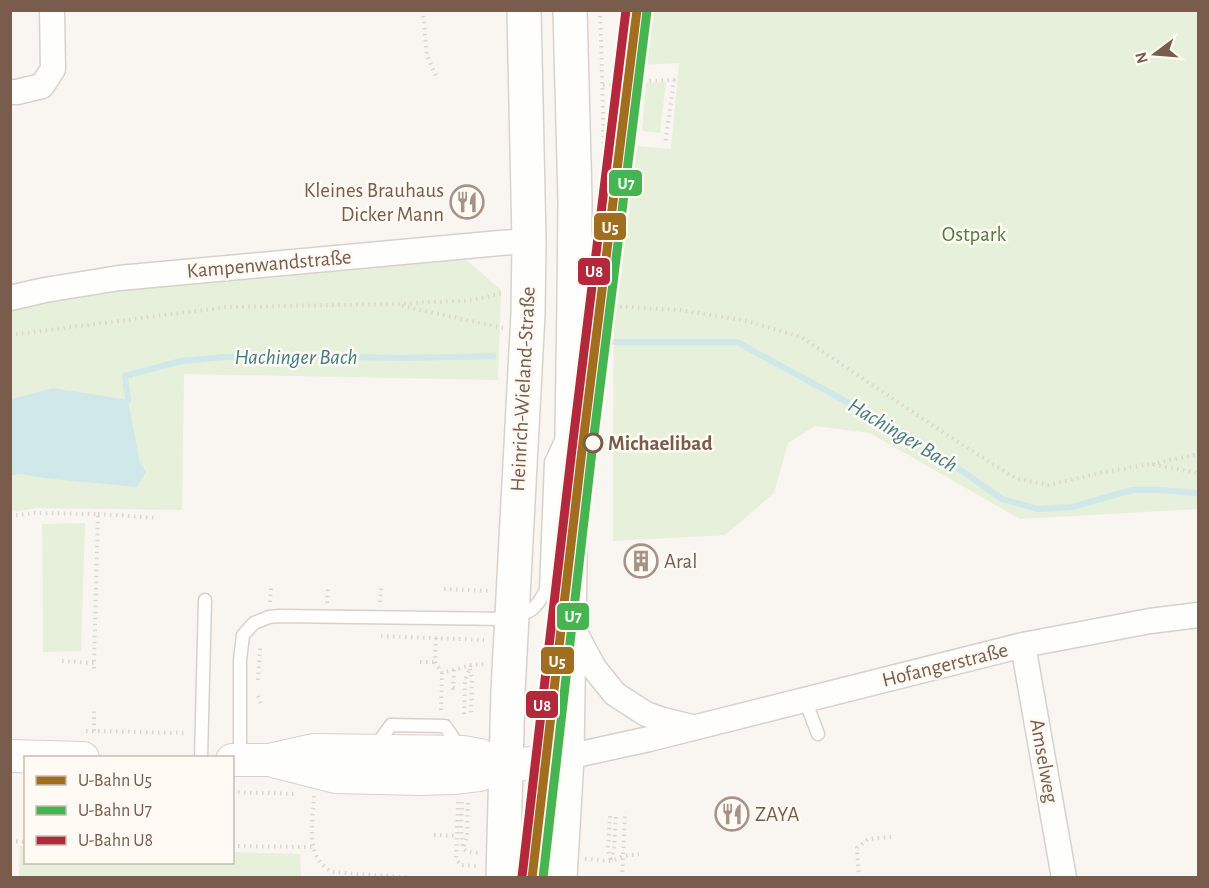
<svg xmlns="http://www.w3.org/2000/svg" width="1209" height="888" font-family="'Alegreya Sans',sans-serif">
<rect width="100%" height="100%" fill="#f9f5f0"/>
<!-- green -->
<path fill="#e7f0db" d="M638,11H1198V509L1020,519L870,433L815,426L788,443L774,493L725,535L613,541L614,144L671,149L679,63L641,65Z
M666,82L660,133L642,131L646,83Z
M463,257L501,290L498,380L184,374L182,510L37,508L11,512V310L97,289Z
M85,523L81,651L43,652L42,524Z
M20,846H25L26,862H232L233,852L300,854L301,877H19Z"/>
<!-- water -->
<path fill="#d0e8ea" d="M53,388L128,400L140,463L146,472L137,487L53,479L19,474L11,476V399Z"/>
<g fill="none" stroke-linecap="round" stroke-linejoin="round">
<!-- stream -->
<path stroke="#d0e8ea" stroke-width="6" d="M609,342H737L919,441L1002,499L1038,509L1072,507L1132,490H1160L1198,493
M128,400L125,376L181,361L224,357L301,356L403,358L493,356"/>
<!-- service casing -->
<g stroke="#d7d1cb" stroke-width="15">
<path id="service" d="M805,700L818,734
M375,747L391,725L445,726L460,748
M201,758L205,600
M240,759V660L243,635L254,623L269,617L279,616L511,619C531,612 536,609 546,590L551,462L562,438"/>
</g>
<!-- minor casing -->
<g stroke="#d7d1cb" stroke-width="27">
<path id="minor" d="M10,92H17L42,86L53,69L52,10
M10,298L45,290L119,278L500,243L529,241
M570,623L594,668L615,694L646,714L663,720L692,727
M1023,645L1064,878
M567,757L649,739L1023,645L1150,621L1198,615"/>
</g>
<!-- tertiary casing -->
<g stroke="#d7d1cb" stroke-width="34">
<path id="tertiary" d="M10,756L83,758
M232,760H269L313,750L463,752L480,755L505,767
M269,760L336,777L421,779L453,778L479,775L505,767L567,757"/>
</g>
<!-- secondary casing -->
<g stroke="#d9d2cb" stroke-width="36">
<path id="secondary" d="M503,878L508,691L528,314L529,241L524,10
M560,878L567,757L574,302L575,200L570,10"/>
</g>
<!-- path -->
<path stroke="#dcd5d0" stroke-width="4" stroke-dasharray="1.5 4.5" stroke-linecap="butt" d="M423,10L427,56L436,76
M600,10C603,94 605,178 603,262
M603,85H625L626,141L636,142L643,81L674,80L665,145
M614,93L617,98V132
M611,132V98L614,92V85
M402,306L503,328
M602,306L680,310L747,321L801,337L950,437L1015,478L1048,485L1100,473L1150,464L1198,473
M10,335L227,307L396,304L473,300L504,293
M1152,464L1198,454
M98,514L158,518
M10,516L35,513L98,514L94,663
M444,589L489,591
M270,602L271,586
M380,602L381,587
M327,603L328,586
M381,636L484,640
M436,638L435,662L442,673
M62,661L94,663V670
M420,662H435
M470,669L472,680L471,714
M454,670L453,688H458
M258,680L260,648
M258,696L262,707
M441,710L442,673L471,665L484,664
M464,714L465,680L471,665
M86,731L186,733
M94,731V711
M232,792L294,794
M314,796C313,824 304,856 332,872L415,878
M458,802L456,859L461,865L479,866
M462,802C462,811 459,844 465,850C468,853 475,852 479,853
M610,816L608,850L611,861
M434,835L457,836
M10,841L26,842
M232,846L312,847
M464,846L467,836L468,802
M585,859L611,861L624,856L639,854
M611,860L614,850L616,816
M622,878L625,812
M859,878L857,848L868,839L891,837"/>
<!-- service -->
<use href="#service" stroke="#fefefd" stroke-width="12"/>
<!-- minor -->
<use href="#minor" stroke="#fefefd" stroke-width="24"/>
<!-- tertiary -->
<use href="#tertiary" stroke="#fefefd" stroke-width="32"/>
<!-- secondary -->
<use href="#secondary" stroke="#fefefd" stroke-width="33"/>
<!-- metro-1 casing -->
<g stroke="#fffaf3" stroke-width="14">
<path id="metro-1" d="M532,878L582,450L637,10"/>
</g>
<!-- metro-2 casing -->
<g stroke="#fffaf3" stroke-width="14">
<path id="metro-2" d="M543,878L592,451L647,11"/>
</g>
<!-- metro-3 casing -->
<g stroke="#fffaf3" stroke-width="14">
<path id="metro-3" d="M522,877L572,449L626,10"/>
</g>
<!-- metro-1 -->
<use href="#metro-1" stroke="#a06e1e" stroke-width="9"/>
<!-- metro-2 -->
<use href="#metro-2" stroke="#46b450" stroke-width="9"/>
<!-- metro-3 -->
<use href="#metro-3" stroke="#b4283c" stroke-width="9"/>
</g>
<!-- icons -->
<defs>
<g id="restaurant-ring" transform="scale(1.725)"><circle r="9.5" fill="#fffaf3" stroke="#a69286" stroke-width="1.5"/><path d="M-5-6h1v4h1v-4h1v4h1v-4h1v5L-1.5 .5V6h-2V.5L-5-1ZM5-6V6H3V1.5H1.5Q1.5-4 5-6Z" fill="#a69286"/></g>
<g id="building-ring" transform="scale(1.725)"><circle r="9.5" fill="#fffaf3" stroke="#a69286" stroke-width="1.5"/><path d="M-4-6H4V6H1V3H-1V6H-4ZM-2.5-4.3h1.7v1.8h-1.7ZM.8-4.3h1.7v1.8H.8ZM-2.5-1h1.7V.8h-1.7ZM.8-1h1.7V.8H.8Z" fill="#a69286"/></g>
</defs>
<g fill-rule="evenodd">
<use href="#restaurant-ring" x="467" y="202"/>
<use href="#building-ring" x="641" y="561"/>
<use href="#restaurant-ring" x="732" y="814"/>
</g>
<!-- markers -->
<circle fill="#fffaf3" stroke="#7a5c4d" stroke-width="3" cx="593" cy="443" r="9"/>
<g text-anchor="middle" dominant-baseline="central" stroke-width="5" stroke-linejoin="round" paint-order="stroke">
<!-- poi labels -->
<g font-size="21" fill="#7a5c4d" stroke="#fffaf3" text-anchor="start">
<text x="444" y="190" text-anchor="end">Kleines Brauhaus<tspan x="444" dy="24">Dicker Mann</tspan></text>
<text x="664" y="561">Aral</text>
<text x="755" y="814">ZAYA</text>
</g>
<!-- park labels -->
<g font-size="21" fill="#537a41" stroke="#fffaf3">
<text x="974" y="234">Ostpark</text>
</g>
<!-- street labels -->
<g font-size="21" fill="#7a5c4d" stroke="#fffaf3">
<text transform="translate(269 264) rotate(-5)">Kampenwandstraße</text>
<text transform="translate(523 389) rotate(-87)">Heinrich-Wieland-Straße</text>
<text transform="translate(945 665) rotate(-14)">Hofangerstraße</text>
<text transform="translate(1044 761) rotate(80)">Amselweg</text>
</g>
<!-- stop labels -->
<g font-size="21" font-weight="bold" fill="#7a5c4d" stroke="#fffaf3" text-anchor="start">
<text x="608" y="443">Michaelibad</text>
</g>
<!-- water labels -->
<g font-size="22" font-style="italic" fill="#437c86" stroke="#fffaf3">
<text x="296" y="357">Hachinger Bach</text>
<text transform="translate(903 435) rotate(31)">Hachinger Bach</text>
</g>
</g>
<g stroke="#fffaf3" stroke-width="2">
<rect x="608" y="169" width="35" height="28" rx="6" fill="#46b450"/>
<rect x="593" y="212" width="34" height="29" rx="6" fill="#a06e1e"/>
<rect x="577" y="257" width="34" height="29" rx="6" fill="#b4283c"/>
<rect x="556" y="602" width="34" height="29" rx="6" fill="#46b450"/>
<rect x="540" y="646" width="35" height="29" rx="6" fill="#a06e1e"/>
<rect x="525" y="690" width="34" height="29" rx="6" fill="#b4283c"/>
</g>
<g font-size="16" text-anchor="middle" font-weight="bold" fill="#fff">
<text x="626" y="189">U7</text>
<text x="610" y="233">U5</text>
<text x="594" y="277">U8</text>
<text x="573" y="622">U7</text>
<text x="557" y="667">U5</text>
<text x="542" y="711">U8</text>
</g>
<!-- border -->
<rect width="1209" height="888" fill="none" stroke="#7a5c4d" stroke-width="24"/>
<!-- legend -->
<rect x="24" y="756" width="210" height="108" fill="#fffaf3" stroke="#cabbb1" stroke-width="1.5"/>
<rect x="36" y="776" width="30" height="9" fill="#a06e1e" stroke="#cabbb1" stroke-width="1.5"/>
<text x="78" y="786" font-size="18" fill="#7a5c4d">U-Bahn U5</text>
<rect x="36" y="806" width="30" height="9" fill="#46b450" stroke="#cabbb1" stroke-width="1.5"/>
<text x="78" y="816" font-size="18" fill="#7a5c4d">U-Bahn U7</text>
<rect x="36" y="836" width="30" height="9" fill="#b4283c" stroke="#cabbb1" stroke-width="1.5"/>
<text x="78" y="846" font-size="18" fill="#7a5c4d">U-Bahn U8</text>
<!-- north arrow -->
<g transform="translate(1155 54) rotate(254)" stroke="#fffaf3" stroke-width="4.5" paint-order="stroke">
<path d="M0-4.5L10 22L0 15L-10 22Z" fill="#7a5c4d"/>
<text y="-9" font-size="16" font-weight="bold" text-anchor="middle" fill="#7a5c4d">N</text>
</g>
</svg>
